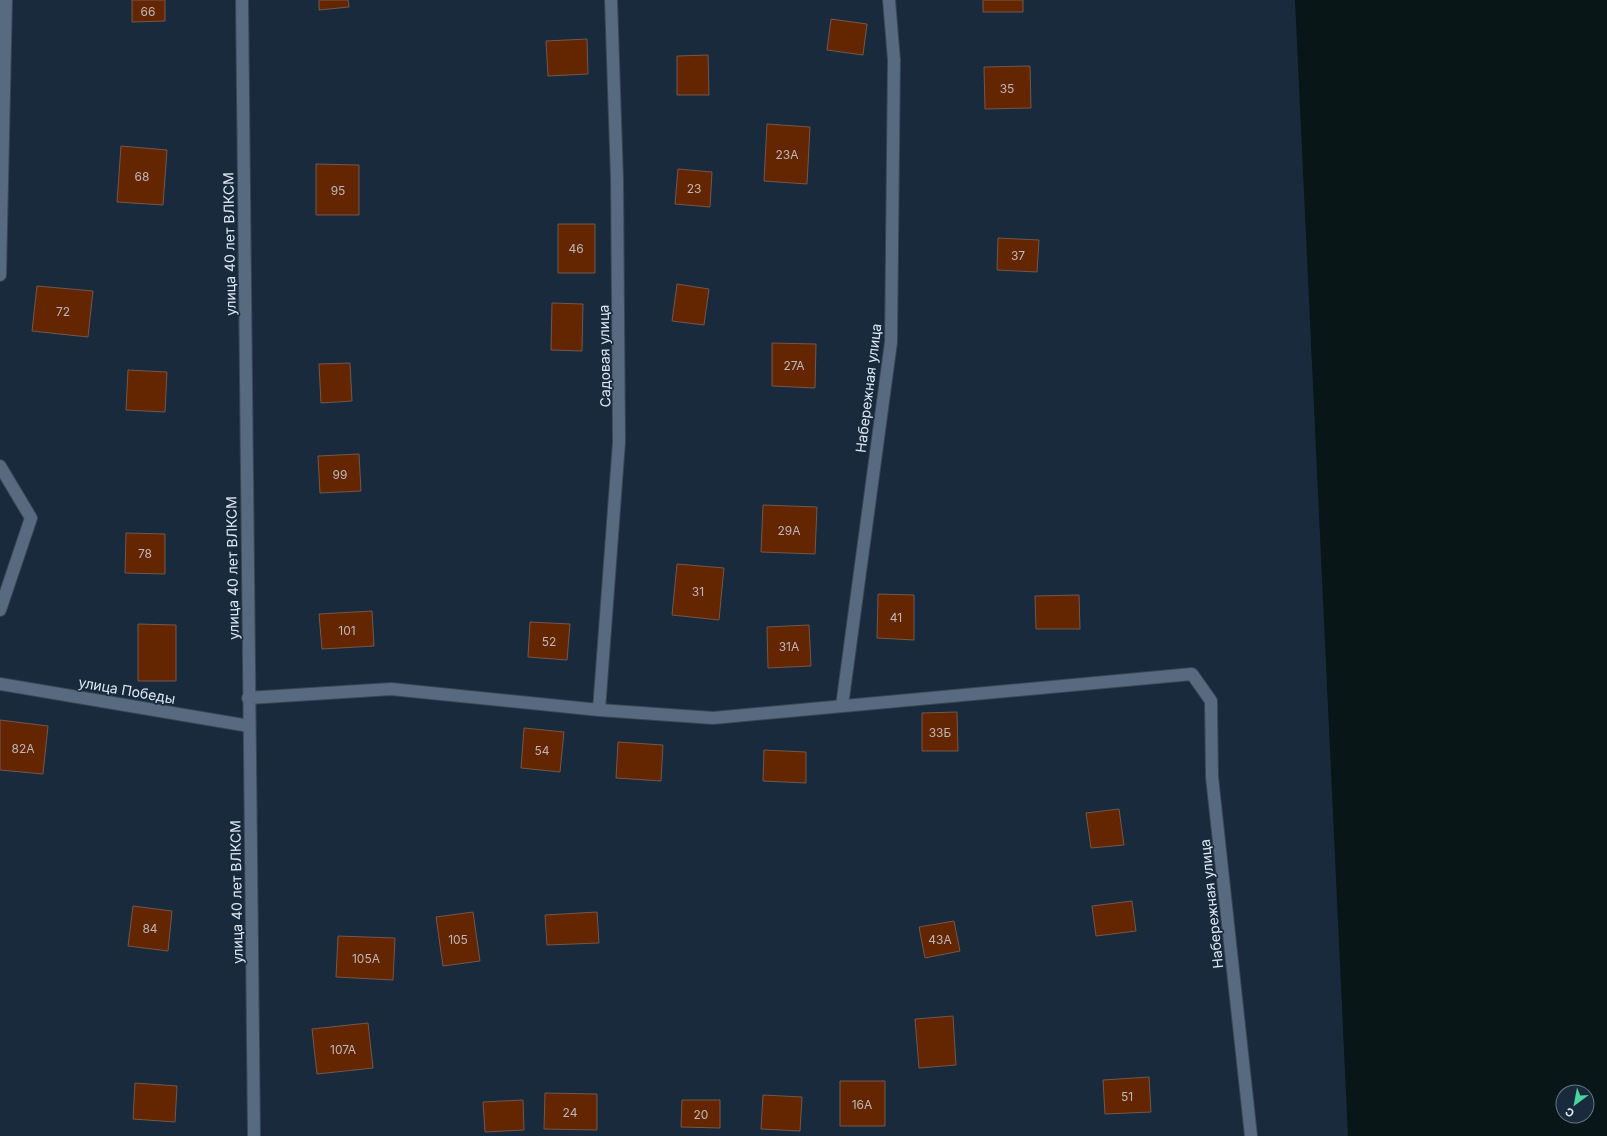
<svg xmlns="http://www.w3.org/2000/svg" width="1607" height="1136" font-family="Inter,sans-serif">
<rect width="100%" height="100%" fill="#192a3d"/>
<!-- water -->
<path fill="#081617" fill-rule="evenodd" d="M1295,0H1607V1136H1348ZM1563,1092H1587V1116H1563Z"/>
<!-- building -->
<path fill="#642601" stroke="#72574a" d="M132,0H165V21L132,22Z
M319,0H348L349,7L319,10Z
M983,0H1023V12H983Z
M831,19L867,24L863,55L827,50Z
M587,39L588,74L548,76L546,41Z
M708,55L709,95H677V56Z
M1030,66L1031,108L985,109L984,67Z
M767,124L810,127L807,184L764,181Z
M121,146L167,150L163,205L117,202Z
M316,164L359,165V215H316Z
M678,169L712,172L710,207L675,204Z
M558,224H595V273H558Z
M998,238L1039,240L1037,272L997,270Z
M677,284L709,289L704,325L672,321Z
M37,286L93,291L88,337L32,331Z
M552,303L583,304L582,351L551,350Z
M772,343L816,344L815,388L772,386Z
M350,363L352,401L321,403L319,364Z
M128,370L167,372L165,412L126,410Z
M359,454L361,491L320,493L318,456Z
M763,505L817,507L815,554L761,552Z
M126,533L165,534V574L125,573Z
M677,564L724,568L719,620L672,615Z
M878,594L914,595V640L877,638Z
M1079,595L1080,629H1036L1035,596Z
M372,611L374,646L322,649L319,614Z
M530,622L570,624L567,660L528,657Z
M138,624L176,625V681H138Z
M809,625L811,666L768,668L767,627Z
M957,712L958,751H922V713Z
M0,720L48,726L43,774L0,770Z
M524,728L564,732L560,772L521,768Z
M618,742L663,745L661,781L616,778Z
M764,750L806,752V783L763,781Z
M1119,809L1124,845L1091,848L1086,813Z
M1132,901L1136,931L1096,936L1092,906Z
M133,906L172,911L168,951L128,946Z
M473,912L480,961L443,966L436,917Z
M597,912L599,943L547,945L545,915Z
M954,921L960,951L925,958L919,927Z
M338,936L395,938L393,980L336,977Z
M953,1016L956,1065L919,1068L915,1019Z
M368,1023L373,1068L317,1074L312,1029Z
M1149,1077L1151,1112L1105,1114L1103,1080Z
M840,1081H885V1126H840Z
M135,1083L177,1086L175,1122L133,1119Z
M545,1093L597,1094V1130L544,1129Z
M763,1095L802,1097L800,1131L761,1129Z
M523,1100L524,1130L485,1132L483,1102Z
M682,1100H720V1128L681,1127Z"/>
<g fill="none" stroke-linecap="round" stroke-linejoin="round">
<!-- minor casing -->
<g stroke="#384555" stroke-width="14">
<path id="minor" d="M242,0L254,1136
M0,275L6,0
M0,466L31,518L0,610
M0,684L249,726
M248,698L391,689L599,710L713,718L1192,674L1211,701L1212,777L1251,1136
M842,706L891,342L894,60L889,0
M599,710L619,442L617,179L611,0"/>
</g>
<!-- minor -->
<use href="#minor" stroke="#576a80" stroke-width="12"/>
</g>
<g text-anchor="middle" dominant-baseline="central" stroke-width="3.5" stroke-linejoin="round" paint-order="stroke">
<!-- number labels -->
<g font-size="12" fill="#bfb7b7">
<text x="148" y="11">66</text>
<text x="1007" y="88">35</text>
<text x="787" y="154">23А</text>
<text x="142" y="176">68</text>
<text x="694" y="188">23</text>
<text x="338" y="190">95</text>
<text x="576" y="248">46</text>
<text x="1018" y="255">37</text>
<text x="63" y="311">72</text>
<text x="794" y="365">27А</text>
<text x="340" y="474">99</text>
<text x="789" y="530">29А</text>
<text x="145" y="553">78</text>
<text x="698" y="591">31</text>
<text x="896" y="617">41</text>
<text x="347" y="630">101</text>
<text x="549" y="641">52</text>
<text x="789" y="646">31А</text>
<text x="940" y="732">33Б</text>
<text x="23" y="748">82А</text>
<text x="542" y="750">54</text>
<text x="150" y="928">84</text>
<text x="458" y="939">105</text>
<text x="940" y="939">43А</text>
<text x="366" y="958">105А</text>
<text x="343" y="1049">107А</text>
<text x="1127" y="1096">51</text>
<text x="862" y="1104">16А</text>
<text x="570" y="1112">24</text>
<text x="701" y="1114">20</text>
</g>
<!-- street labels -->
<g font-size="14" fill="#dde7f4" stroke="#192a3d">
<text transform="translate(229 244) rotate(-91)">улица 40 лет ВЛКСМ</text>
<text transform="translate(604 356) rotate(-91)">Садовая улица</text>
<text transform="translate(868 388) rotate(-83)">Набережная улица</text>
<text transform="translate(232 568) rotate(-91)">улица 40 лет ВЛКСМ</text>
<text transform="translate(127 690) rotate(10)">улица Победы</text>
<text transform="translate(236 892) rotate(-91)">улица 40 лет ВЛКСМ</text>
<text transform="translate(1211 904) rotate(-96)">Набережная улица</text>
</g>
</g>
<!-- north arrow -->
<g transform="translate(1575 1104) rotate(212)"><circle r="19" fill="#192a3d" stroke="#677686"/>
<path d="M0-3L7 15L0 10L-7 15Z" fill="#48d49d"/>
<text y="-6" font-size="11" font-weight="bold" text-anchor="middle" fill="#dde7f4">С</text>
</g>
</svg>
